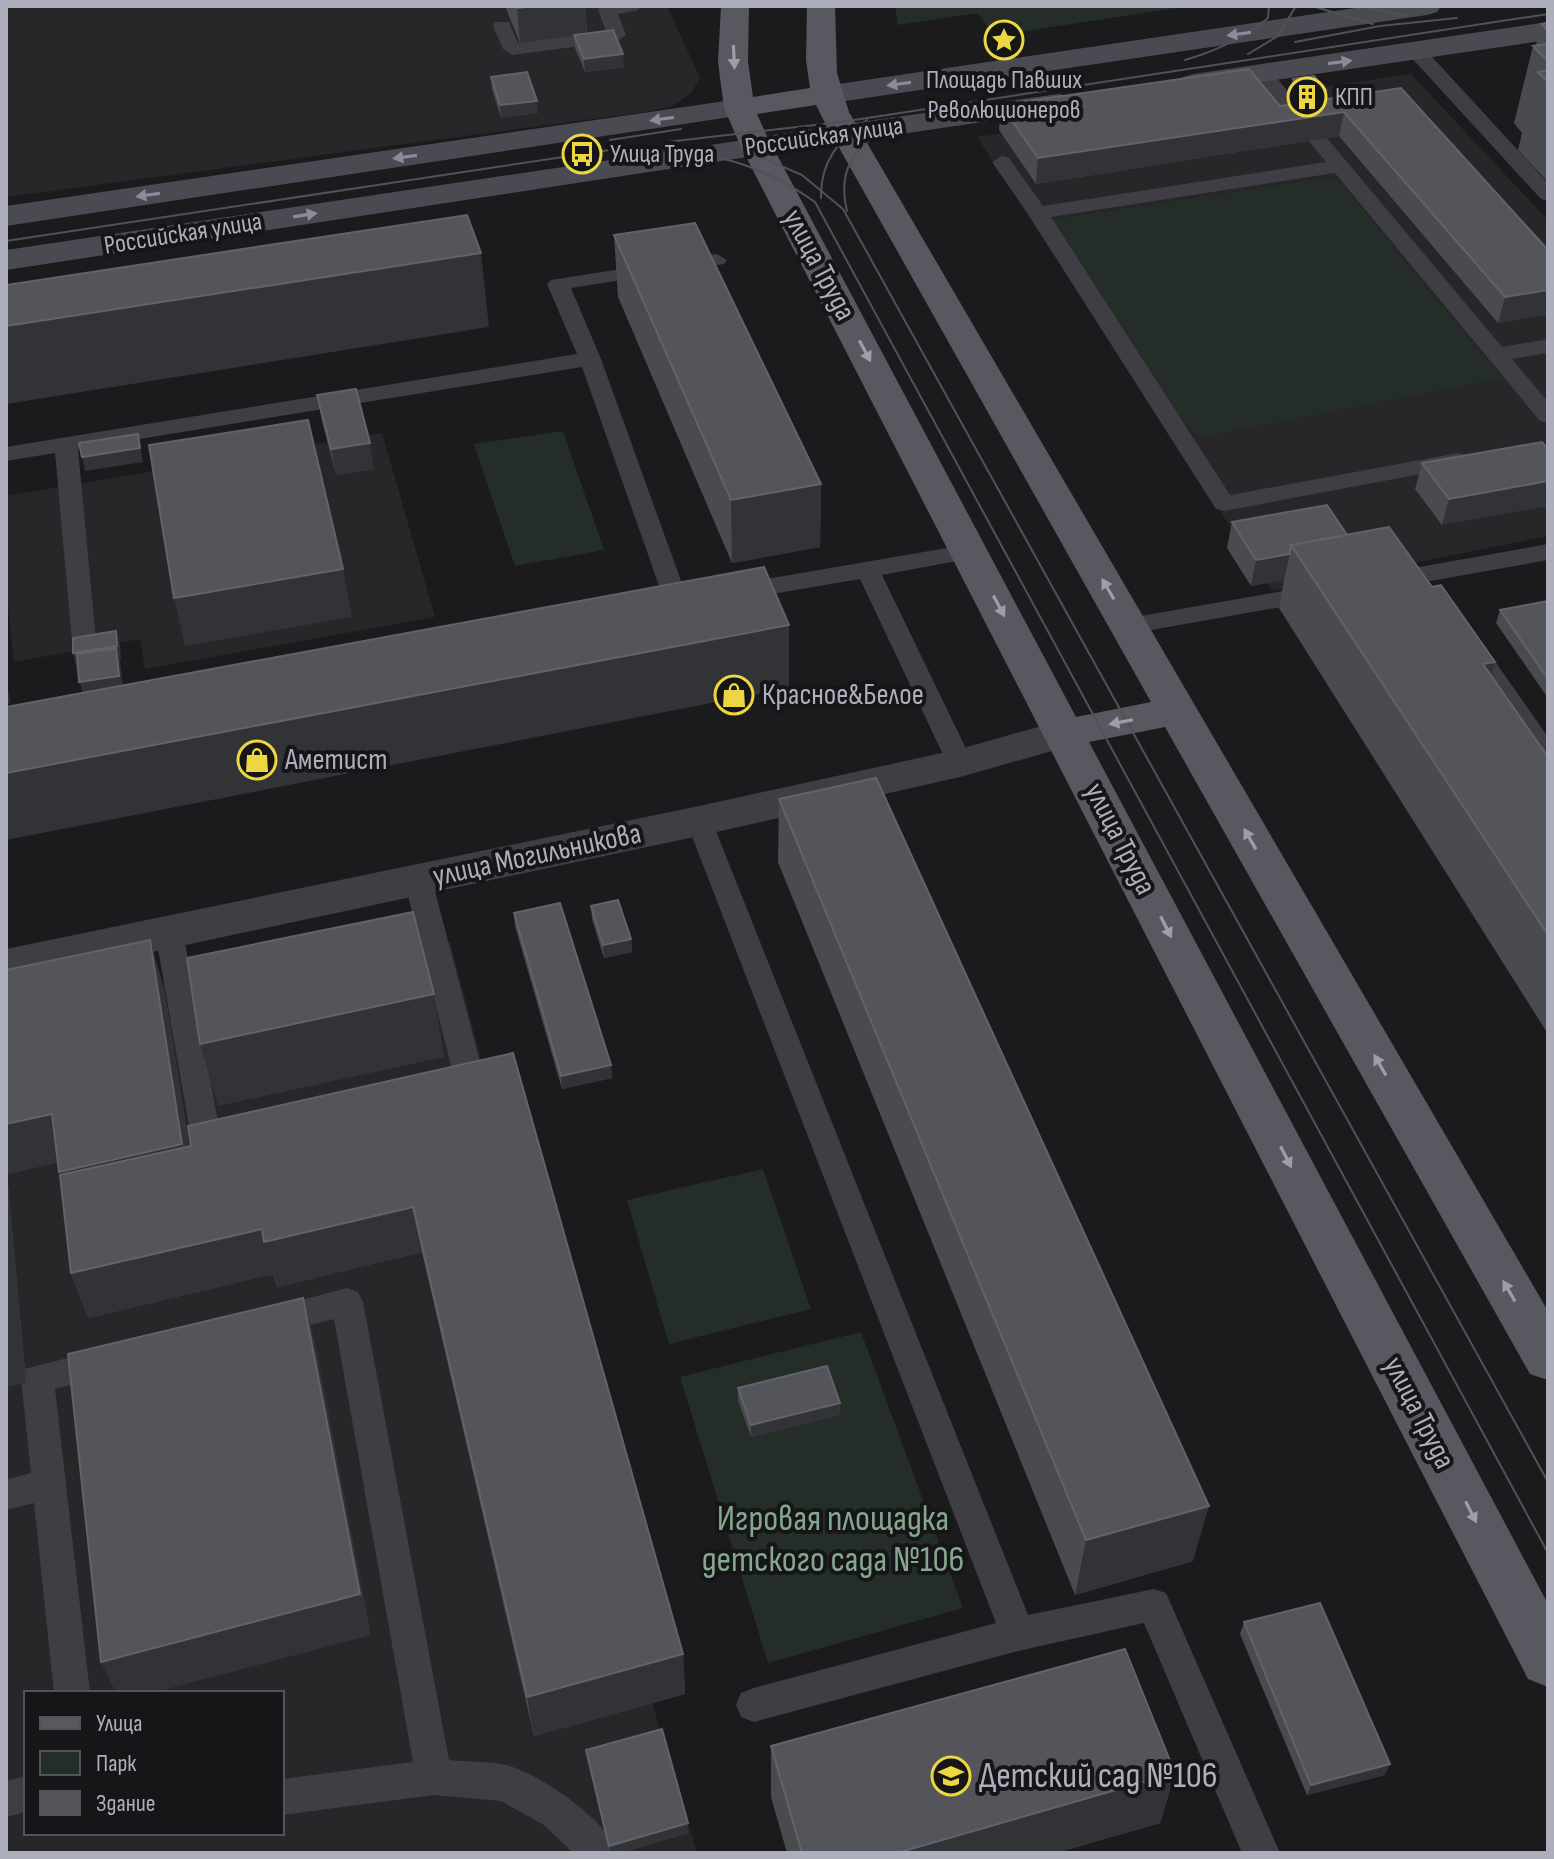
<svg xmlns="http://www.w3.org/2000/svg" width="1554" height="1859" font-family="'Sofia Sans Condensed',sans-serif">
<rect width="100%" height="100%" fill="#1b1b1d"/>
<!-- built -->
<path fill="#27272a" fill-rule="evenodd" d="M6,6H667L700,78L691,93L673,106L645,112L6,197Z
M1411,74L1548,220V536L1272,591L977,137Z
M382,433L435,617L145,669L140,639L14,662L6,591V496Z
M450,942L660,1731L697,1853H6V1043ZM26,1693H282V1833H26Z"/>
<!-- green -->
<path fill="#242d27" d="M895,6H1190L993,36L978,13L898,25Z
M1335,177L1502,378L1202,437L1168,409L1049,223L1055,219Z
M563,431L604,550L515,566L474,444Z
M763,1169L811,1309L669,1344L627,1200Z
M861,1332L963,1608L768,1663L680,1377Z"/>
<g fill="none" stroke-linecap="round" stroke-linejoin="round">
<!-- lane -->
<path fill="#3e3e44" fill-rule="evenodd" d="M601,6H641L638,10L618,14L626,35L617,41L512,55L503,49L493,26L495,22H509L518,43L606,31L598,10Z
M1416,45L1423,47L1548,183V201L1541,199L1409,55L1407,51L1409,47Z
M1263,68L1270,70L1502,347L1548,339V353L1512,359L1548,402V423L1540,421L1335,173L1051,217L1230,495L1458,453L1466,455L1470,460L1466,465L1458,467L1224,511L1216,509L1028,214L992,162L1002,156L1009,158L1043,206L1326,162L1254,74Z
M717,254L727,260L724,264L571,288L601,359L689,603L686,609L660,614L651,612L648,606L651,600L663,597L582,367L78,449L96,640L93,646L84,648L75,646L72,640L55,453L6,461V447L577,354L547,284L551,280Z
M970,544L978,547L982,552L978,557L882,575L973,763L969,769L960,772L951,769L947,763L860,579L737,600L728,598L725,592L728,586L737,584Z
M1548,544V560L1386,589L1377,587L1374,581L1377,575L1386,573Z
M1317,585L1326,587L1329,593L1326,599L1129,634L1120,632L1117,626L1120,620L1129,618Z
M1471,638L1480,640L1548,737V766L1539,763L1458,646L1462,640Z
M699,811L708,814L712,821L1028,1615L1154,1589L1166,1593L1280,1853H1242L1144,1623L1018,1651L754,1722L741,1717L736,1705L741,1693L754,1688L996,1623L686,821L690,814Z
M418,870L428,873L432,880L485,1081L480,1089L470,1093L460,1089L455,1081L404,880L408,873Z
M169,922L179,925L183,932L219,1127L235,1129L239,1138L235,1147L207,1154L196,1151L192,1142L155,932L159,925Z
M347,1288L358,1292L363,1302L449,1760C467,1762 489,1761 506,1765C542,1775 605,1819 619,1853H573L544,1825L501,1801L434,1795L282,1815V1779L413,1762L334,1319L271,1335L260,1331L255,1321L260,1311Z
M106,1348L118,1352L122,1362L118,1372L55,1389L90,1693H54L34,1503L6,1510V1480L31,1473L21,1379L25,1369Z
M26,1776V1812L6,1817V1781Z"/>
<!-- street -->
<path fill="#3e3e44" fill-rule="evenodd" d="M1066,719L1080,723L1086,733L1080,743L960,777L699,836L6,983V949L699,806L960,749Z"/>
<!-- secondary -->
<path fill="#4a4a52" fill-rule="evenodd" d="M1369,6H1441L1437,12L1427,15L825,104L814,101L810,95L814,89L825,86Z
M1548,22V40L1194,92L1183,89L1179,83L1183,77L1194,74Z
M1059,94L1070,97L1074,103L1070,109L847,142L836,140L832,133L836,126L847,124Z
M739,99L750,102L754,108L750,114L6,226V206Z
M757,138L768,140L773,147L768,154L6,270V250Z"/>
<!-- primary -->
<path fill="#585861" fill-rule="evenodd" d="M721,6H749L748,62L753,97L810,88L806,60L807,6H835L837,73L849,112L1548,1311V1380L1530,1374L1165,727L1089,742L1548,1604V1687L1528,1679L741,147L724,108L718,62ZM816,105L827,127L767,136L757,114ZM837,144L1151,702L1076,717L776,153Z"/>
<!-- tram -->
<path stroke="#515159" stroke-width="2" d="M1312,6L1373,24
M1358,6L1407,16
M1295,42L1380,26L1457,18
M1248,54L1278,36L1296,6
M1185,60C1216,51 1243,39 1268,18L1269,6
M610,140L681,129
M667,142L841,122L1548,14
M612,149C691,148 749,155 815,202L1548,1553
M751,153L802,175L843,209L1548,1482
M821,198C820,162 839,139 867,120
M847,211C834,158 866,139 909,117
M6,241L623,148"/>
</g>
<!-- wall -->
<path fill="#4a4b4f" d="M505,6H585L587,33L624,67L585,72L575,48L574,36L520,43Z
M1548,23V182L1518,150L1522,133L1514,123L1533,46L1536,45L1541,24Z
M491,77L538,113L501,118L492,89Z
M1293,79L1325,99L1401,88L1548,250V314L1498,323L1339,136L1036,184L999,130L1001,105L1280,106L1300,103L1290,91Z
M614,235L821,484L820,547L732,563L618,297Z
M317,395L374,469L336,475L322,421Z
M1542,442L1442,525L1415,489L1422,463Z
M1232,522L1347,535L1491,676L1548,757V1034L1279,608L1284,580L1251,586L1227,548Z
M1548,601V698L1496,623L1500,610Z
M779,799L1193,1561L1075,1595L778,862Z
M591,906L631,939L632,952L604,958L592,919Z
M514,913L611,1065L612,1078L562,1089L515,926Z
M6,970L164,988L189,1146L513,1053L683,1654L685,1694L534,1736L422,1252L277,1287L273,1274L88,1318L71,1273L58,1162L7,1174L26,1382L6,1387Z
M738,1388L840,1403L839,1415L751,1437L738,1400Z
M1244,1622L1385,1775L1307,1795L1240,1634Z
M771,1746L1175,1773L1160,1823L1056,1853H787L771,1797Z
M586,1750L688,1833L620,1853H609Z"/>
<!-- shaded-wall -->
<path fill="#323336" d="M535,6H585L587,34L520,43L517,8Z
M623,54L624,67L585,72L584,59Z
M1326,90L1324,102L1302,106L1304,93Z
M537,101L538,113L501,118L500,105Z
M1344,112L1339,136L1036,184L1038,158Z
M481,253L489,327L6,404V326Z
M1548,290V314L1498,323L1505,297Z
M138,434L143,462L85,471L82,457Z
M370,443L374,469L336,475L331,449Z
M1548,481V506L1442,525L1449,499Z
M821,484L820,547L732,563L731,500Z
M1290,554L1284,580L1251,586L1256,560Z
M343,569L352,617L185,646L174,598Z
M789,625V688L6,840V773Z
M116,631L120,645L121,659L120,660L123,689L83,695L73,653Z
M1495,662L1476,726L1483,664Z
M6,674L10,703L6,704Z
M631,939L632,952L604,958L603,945Z
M150,940L164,988L196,1191L77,1218L59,1172Z
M434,994L444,1057L218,1106L200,1044Z
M611,1065L612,1078L562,1089L561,1076Z
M52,1114L69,1160L7,1174L26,1382L6,1387V1124Z
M413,1207L422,1252L277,1287L273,1274L88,1318L71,1273L262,1229Z
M303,1298L315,1342L371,1635L152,1693H116L101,1662Z
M840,1403L839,1415L751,1437V1425Z
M1209,1506L1193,1561L1075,1595L1086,1540Z
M683,1654L685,1694L534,1736L527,1697Z
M1390,1764L1385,1775L1307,1795L1311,1785Z
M1175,1773L1160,1823L1056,1853H897Z
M688,1823V1833L620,1853H610L609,1846Z"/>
<!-- building -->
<path fill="#54555b" stroke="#62636a" stroke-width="2" d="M516,6H535L517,8Z
M1548,23V31L1541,24Z
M613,30L623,54L584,59L574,35Z
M1548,44V61L1533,46Z
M1249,69L1280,106L1401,88L1548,250V290L1505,297L1344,112L1038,158L1001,105Z
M1548,70V82L1538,72Z
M527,72L537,101L500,105L491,77Z
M1314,76L1326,90L1304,93L1293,79Z
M467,215L481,253L6,326V285Z
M695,223L821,484L731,500L614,235Z
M356,389L370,443L331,449L317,395Z
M308,420L343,569L174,598L149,445Z
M138,434L140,448L82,457L79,443Z
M1542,442L1548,449V481L1449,499L1422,463Z
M1327,505L1347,535L1291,545L1290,554L1256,560L1232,522Z
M1389,527L1432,587L1441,585L1495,662L1483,664L1548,757V935L1291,545Z
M764,567L789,625L6,773V707Z
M1548,601V679L1500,610Z
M116,631L117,646L73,653V638Z
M116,648L119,676L79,682L77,654Z
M876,778L1209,1506L1086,1540L779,799Z
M618,900L631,939L603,945L591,906Z
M560,903L611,1065L561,1076L514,913Z
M413,912L434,994L200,1044L187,958Z
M150,940L182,1144L59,1172L52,1114L6,1124V970Z
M513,1053L683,1654L527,1697L413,1207L264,1242L262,1229L71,1273L60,1175L191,1146L188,1126Z
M303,1298L360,1594L101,1662L68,1354Z
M827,1366L840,1403L751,1425L738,1388Z
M1320,1603L1390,1764L1311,1785L1244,1622Z
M1125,1649L1175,1773L897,1853H802L771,1746Z
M662,1729L688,1823L609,1846L586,1750Z"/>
<!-- one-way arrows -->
<defs><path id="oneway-solid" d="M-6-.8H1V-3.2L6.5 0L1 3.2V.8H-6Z" transform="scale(2)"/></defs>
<g fill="#8b8c97">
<use href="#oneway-solid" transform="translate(1239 34) rotate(172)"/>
<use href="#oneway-solid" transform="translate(1340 62) rotate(-8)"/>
<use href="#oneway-solid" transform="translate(899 84) rotate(172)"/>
<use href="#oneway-solid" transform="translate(662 119) rotate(172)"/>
<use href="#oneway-solid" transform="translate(405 157) rotate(172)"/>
<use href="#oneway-solid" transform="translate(148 195) rotate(172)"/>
<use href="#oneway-solid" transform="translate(305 215) rotate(-9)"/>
</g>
<g fill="#9d9eaa">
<use href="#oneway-solid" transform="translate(734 57) rotate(87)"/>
<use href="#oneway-solid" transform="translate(865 351) rotate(62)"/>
<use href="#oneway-solid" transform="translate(1108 589) rotate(-120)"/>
<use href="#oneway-solid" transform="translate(999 606) rotate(62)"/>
<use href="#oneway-solid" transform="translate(1121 722) rotate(169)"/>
<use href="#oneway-solid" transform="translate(1250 839) rotate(-120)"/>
<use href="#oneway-solid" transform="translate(1166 927) rotate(63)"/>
<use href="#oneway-solid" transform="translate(1380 1065) rotate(-120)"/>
<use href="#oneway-solid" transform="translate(1286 1157) rotate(63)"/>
<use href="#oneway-solid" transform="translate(1509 1291) rotate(-120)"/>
<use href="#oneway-solid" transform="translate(1471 1512) rotate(63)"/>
</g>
<!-- icons -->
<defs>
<g id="sight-ring" transform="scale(2)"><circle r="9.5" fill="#161518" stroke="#ecd743" stroke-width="1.5"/><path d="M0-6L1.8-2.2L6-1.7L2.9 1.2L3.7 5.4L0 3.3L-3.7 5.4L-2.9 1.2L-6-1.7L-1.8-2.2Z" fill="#ecd743"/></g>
<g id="building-ring" transform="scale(2)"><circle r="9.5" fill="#161518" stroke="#ecd743" stroke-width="1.5"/><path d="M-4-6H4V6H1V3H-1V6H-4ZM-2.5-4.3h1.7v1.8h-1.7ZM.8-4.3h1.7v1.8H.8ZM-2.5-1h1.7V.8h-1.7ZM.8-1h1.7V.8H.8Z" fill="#ecd743"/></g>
<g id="bus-ring" transform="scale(2)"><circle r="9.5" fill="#161518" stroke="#ecd743" stroke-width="1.5"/><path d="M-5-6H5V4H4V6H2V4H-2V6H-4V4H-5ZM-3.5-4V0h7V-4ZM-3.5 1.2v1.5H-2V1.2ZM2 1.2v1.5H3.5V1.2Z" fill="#ecd743"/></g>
<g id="shop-ring" transform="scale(2)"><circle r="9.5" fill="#161518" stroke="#ecd743" stroke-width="1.5"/><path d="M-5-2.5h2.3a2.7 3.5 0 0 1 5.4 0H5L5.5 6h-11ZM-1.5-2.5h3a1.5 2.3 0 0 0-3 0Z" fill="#ecd743"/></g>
<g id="school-ring" transform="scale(2)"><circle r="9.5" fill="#161518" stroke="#ecd743" stroke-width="1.5"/><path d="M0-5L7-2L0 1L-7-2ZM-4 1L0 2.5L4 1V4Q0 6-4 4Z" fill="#ecd743"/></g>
</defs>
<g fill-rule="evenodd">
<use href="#sight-ring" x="1004" y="40"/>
<use href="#building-ring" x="1307" y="97"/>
<use href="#bus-ring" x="582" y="154"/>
<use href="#shop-ring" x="734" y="695"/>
<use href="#shop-ring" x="257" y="760"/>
<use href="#school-ring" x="951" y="1776"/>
</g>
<g text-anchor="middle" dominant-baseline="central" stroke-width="8" stroke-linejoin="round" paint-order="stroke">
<!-- far-poi labels -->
<g font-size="26" fill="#aeafbc" stroke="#161518" text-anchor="start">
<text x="1004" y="80" text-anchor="middle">Площадь Павших<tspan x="1004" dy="30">Революционеров</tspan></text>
<text x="1335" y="97">КПП</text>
<text x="610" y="154">Улица Труда</text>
</g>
<!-- far-street labels -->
<g font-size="26" fill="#aeafbc" stroke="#161518">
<text transform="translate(824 137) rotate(-8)">Российская улица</text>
<text transform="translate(183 234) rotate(-9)">Российская улица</text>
</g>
<!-- street labels -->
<g font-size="30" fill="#aeafbc" stroke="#161518">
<text transform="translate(819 265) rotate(62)">улица Труда</text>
<text transform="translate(1120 839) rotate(63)">улица Труда</text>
<text transform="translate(537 855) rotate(-12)">улица Могильникова</text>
<text transform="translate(1419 1413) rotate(63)">улица Труда</text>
</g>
<!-- poi labels -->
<g font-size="30" fill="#aeafbc" stroke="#161518" text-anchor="start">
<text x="762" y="695">Красное&amp;Белое</text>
<text x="285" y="760">Аметист</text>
</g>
<!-- near-park labels -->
<g font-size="36" fill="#86a68e" stroke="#161518">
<text x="833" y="1519">Игровая площадка<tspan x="833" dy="41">детского сада №106</tspan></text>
</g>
<!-- near-poi labels -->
<g font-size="36" fill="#aeafbc" stroke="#161518" text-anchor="start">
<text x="979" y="1776">Детский сад №106</text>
</g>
</g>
<!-- border -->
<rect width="1554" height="1859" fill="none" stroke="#aeafbc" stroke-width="16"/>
<!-- legend -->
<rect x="24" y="1691" width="260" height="144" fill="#161518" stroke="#53535a" stroke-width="2"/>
<rect x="40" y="1717" width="40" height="12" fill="#585861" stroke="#53535a" stroke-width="2"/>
<text x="96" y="1731" font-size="24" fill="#aeafbc">Улица</text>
<rect x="40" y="1751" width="40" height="24" fill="#242d27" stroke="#53535a" stroke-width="2"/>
<text x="96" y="1771" font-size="24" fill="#aeafbc">Парк</text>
<rect x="40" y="1791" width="40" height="24" fill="#54555b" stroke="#53535a" stroke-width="2"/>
<text x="96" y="1811" font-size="24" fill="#aeafbc">Здание</text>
</svg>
